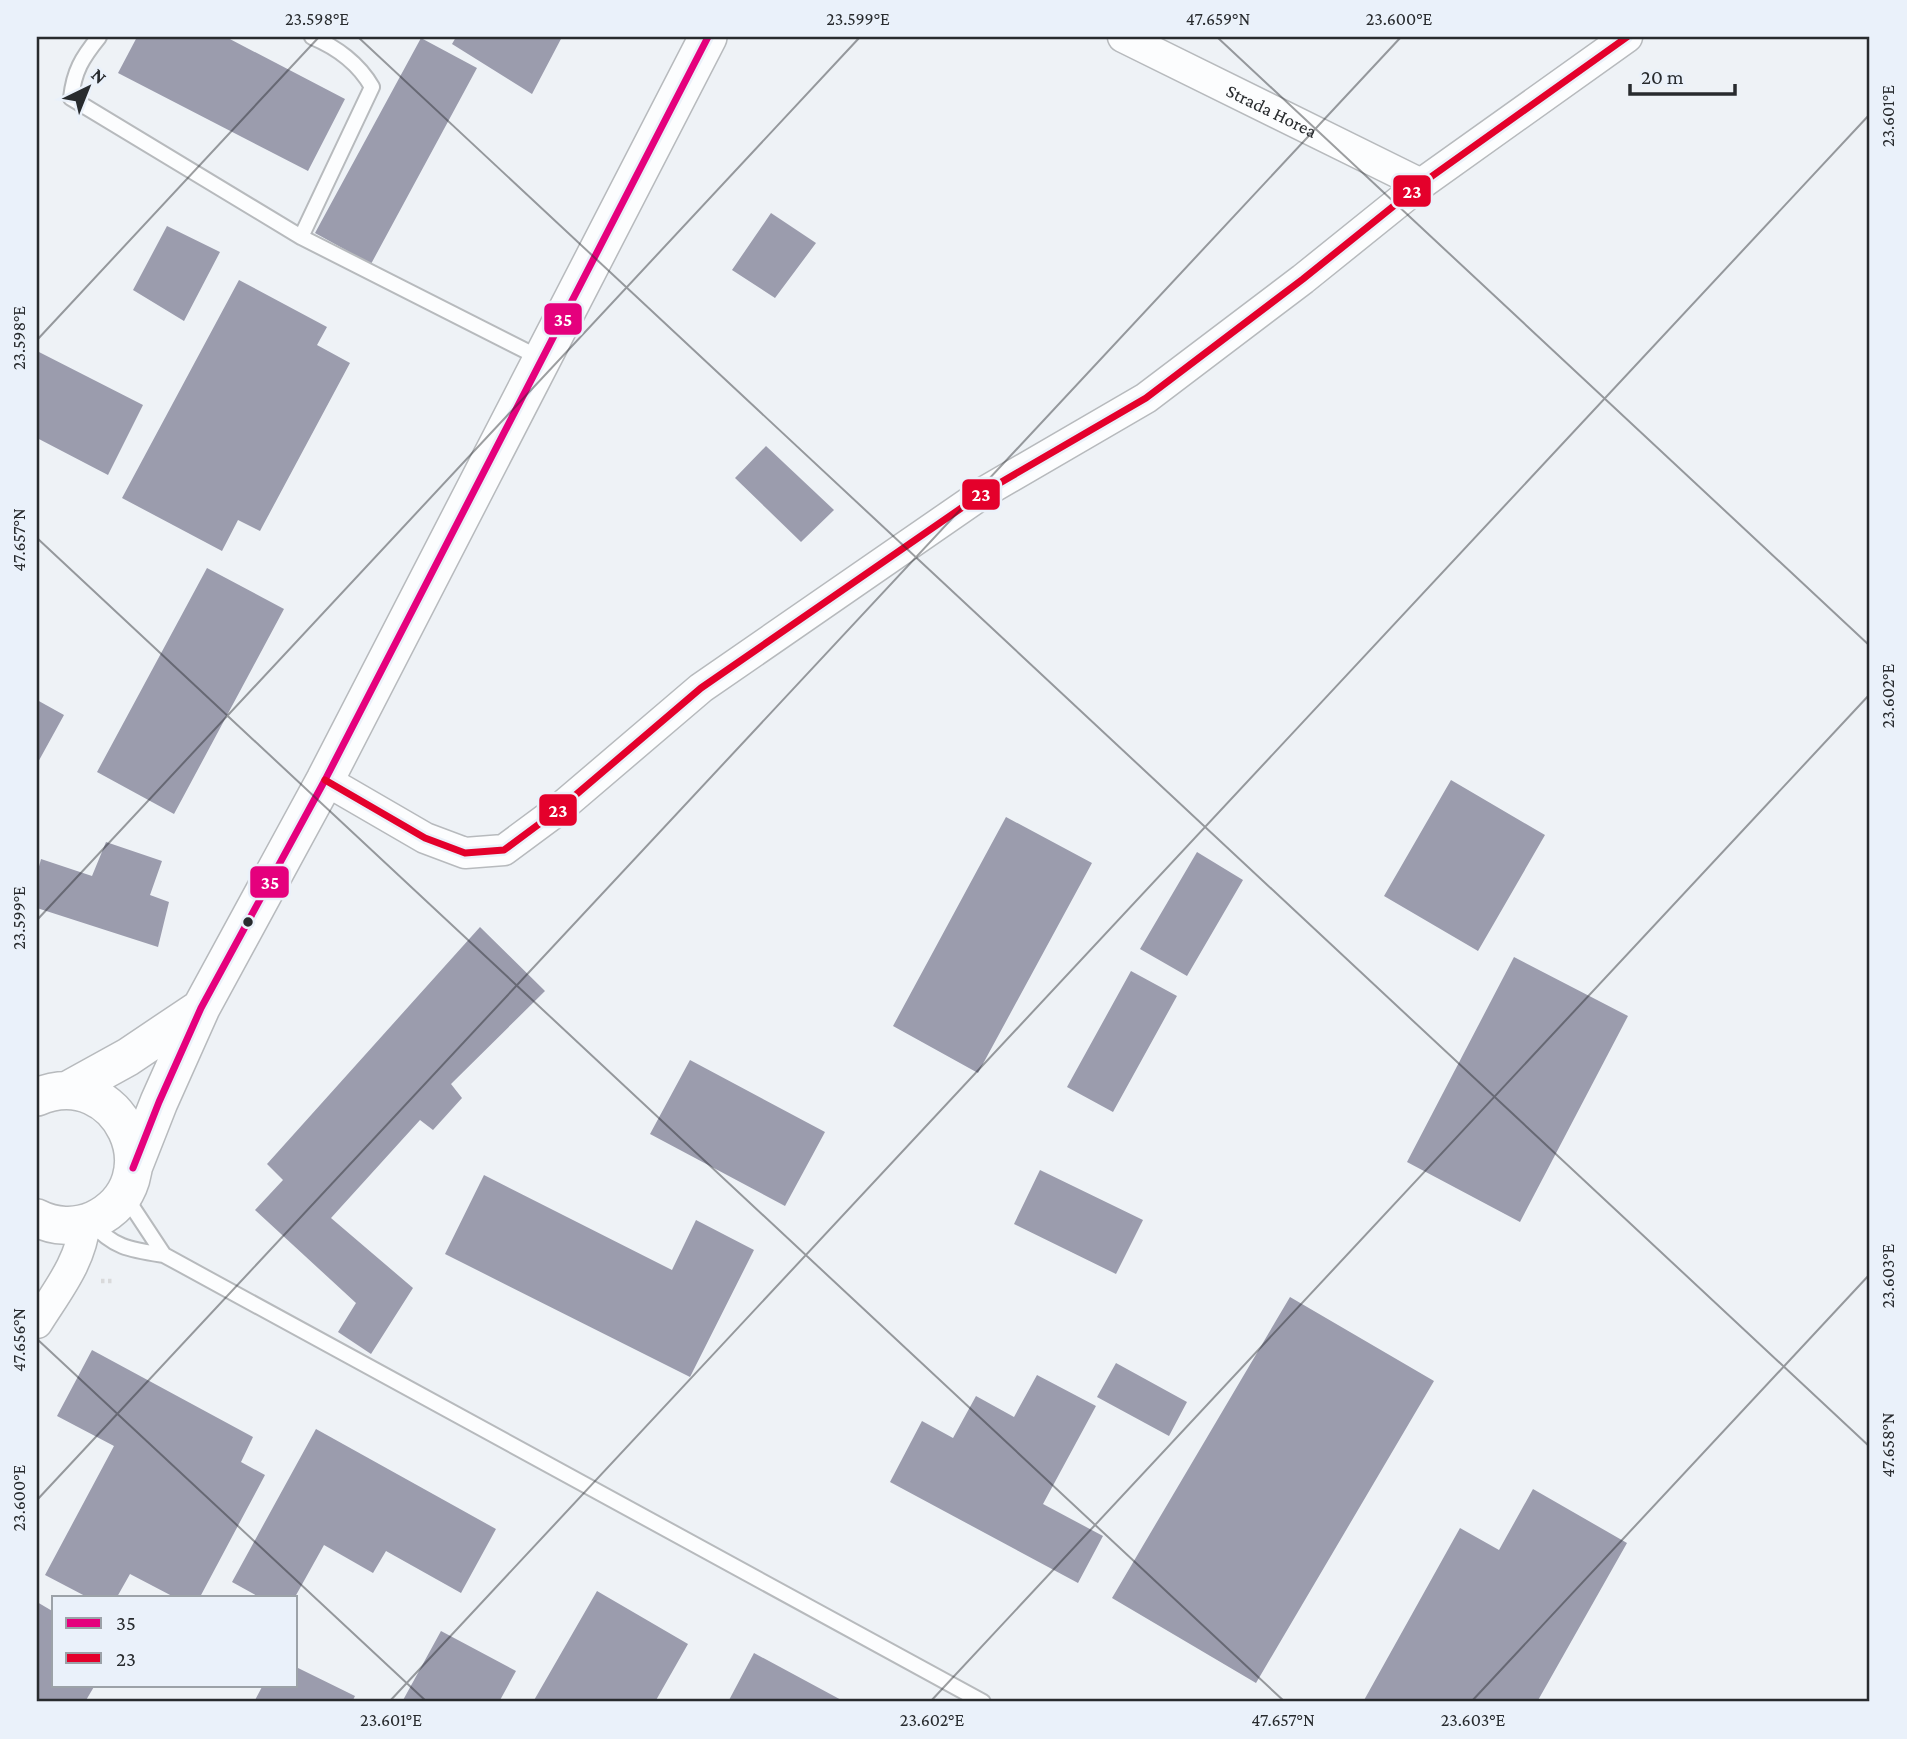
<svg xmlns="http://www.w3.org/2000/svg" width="1907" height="1739" font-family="'Crimson Pro',serif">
<rect width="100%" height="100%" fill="#eef2f6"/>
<!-- building -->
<path fill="#9b9cad" d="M137,37H226L345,99L308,171L118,73Z
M456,37H562L532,94L452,44Z
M421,38L477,68L371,264L315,233Z
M771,213L816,243L775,298L732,270Z
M167,226L220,252L184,321L133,290Z
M239,280L327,327L317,345L350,363L260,531L238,520L222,551L122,498Z
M37,351L143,405L108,475L37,438Z
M766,446L834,510L801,542L735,478Z
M207,568L284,609L174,814L97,772Z
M37,700L64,715L37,764Z
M1451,780L1545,835L1478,951L1384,896Z
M1006,817L1092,863L978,1073L893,1026Z
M106,842L162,861L150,895L169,902L158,947L37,908V874L41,859L92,876Z
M1197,852L1243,880L1187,976L1140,949Z
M480,927L545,991L451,1084L462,1098L433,1130L420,1120L331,1218L413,1288L371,1354L338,1332L356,1303L255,1210L283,1180L267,1164Z
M1514,957L1628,1016L1520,1222L1407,1162Z
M1131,971L1177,996L1113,1112L1067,1087Z
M690,1060L825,1132L785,1206L650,1134Z
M1040,1170L1143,1220L1116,1274L1014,1224Z
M484,1175L672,1270L696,1220L754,1250L690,1377L445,1254Z
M1290,1297L1434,1381L1256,1683L1112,1598Z
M92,1350L253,1437L241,1462L265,1475L200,1597H174L130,1574L117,1597H87L45,1575L114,1446L57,1416Z
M1116,1363L1187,1402L1169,1436L1097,1397Z
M1037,1375L1096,1406L1043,1504L1103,1536L1078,1583L890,1482L922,1421L953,1438L976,1396L1014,1417Z
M316,1429L496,1529L461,1593L386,1551L373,1573L324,1545L295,1597H259L232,1582Z
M1533,1489L1627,1543L1537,1702H1363L1460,1528L1499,1550Z
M597,1591L688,1644L655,1702H533Z
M37,1602L54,1612V1685H95L85,1702H37Z
M441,1631L516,1671L499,1702H402Z
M754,1653L845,1702H728Z
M296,1667L355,1696L352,1702H254L263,1685H296Z"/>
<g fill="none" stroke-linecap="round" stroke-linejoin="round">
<!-- service casing -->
<g stroke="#b7babd" stroke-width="18">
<path id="service" d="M99,37C82,58 74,71 71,98L301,237L542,359
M301,237L372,87C359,64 336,47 312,37
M130,1192L133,1208L164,1255
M91,1222C113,1248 131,1250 164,1255L983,1702"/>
</g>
<!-- minor casing -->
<g stroke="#b7babd" stroke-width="33">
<g id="minor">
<path id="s1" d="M1123,37L1421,184"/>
<path d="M325,780L425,838L465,853L504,850L558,810L701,688L986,491L1146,398L1303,279L1421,184L1627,37"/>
<path d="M37,1323C57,1291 81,1262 85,1223"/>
</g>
</g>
<!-- tertiary casing -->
<g stroke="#b7babd" stroke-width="40">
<path id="tertiary" d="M70,1089L128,1057L198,1010
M37,1097C119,1062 175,1181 94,1220C76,1228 54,1227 37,1218
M133,1168L159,1102L201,1008L325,780L708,37"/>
</g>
<!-- path -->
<path stroke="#d9dadb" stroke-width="4.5" stroke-dasharray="3.5 3.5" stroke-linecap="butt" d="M101,1281H115"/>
<!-- service -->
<use href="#service" stroke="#fcfdfe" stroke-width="14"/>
<!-- minor -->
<use href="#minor" stroke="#fcfdfe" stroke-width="30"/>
<!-- tertiary -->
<use href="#tertiary" stroke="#fcfdfe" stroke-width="37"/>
<!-- bus-1 casing -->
<g stroke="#eaf1fa" stroke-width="12">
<path id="bus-1" d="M133,1168L159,1102L201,1008L325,780L708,37"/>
</g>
<!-- bus-2 casing -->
<g stroke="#eaf1fa" stroke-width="12">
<path id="bus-2" d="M325,780L425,838L465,853L504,850L558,810L701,688L986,491L1146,398L1303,279L1421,184L1627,37"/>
</g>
<!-- bus-1 -->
<use href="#bus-1" stroke="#e5007d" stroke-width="7"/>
<!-- bus-2 -->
<use href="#bus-2" stroke="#e4002b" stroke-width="7"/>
</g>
<!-- ticks -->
<path fill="none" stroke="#282b2e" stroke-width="2" stroke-opacity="0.45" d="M358,37L1870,1447M1217,37L1870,646M37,340L319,37M37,538L1285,1702M37,920L860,37M37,1339L427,1702M37,1500L1401,37M389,1702L1870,114M930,1702L1870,694M1471,1702L1870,1274"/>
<!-- markers -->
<circle fill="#282b2e" stroke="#eaf1fa" stroke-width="2.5" cx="248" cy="922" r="6"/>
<g text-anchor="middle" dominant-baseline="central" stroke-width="7" stroke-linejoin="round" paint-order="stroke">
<!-- street labels -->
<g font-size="19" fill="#282b2e" stroke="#eaf1fa">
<text stroke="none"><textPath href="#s1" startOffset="166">Strada Horea</textPath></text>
</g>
</g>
<g stroke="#eaf1fa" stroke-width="2.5">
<rect x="1392" y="174" width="40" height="34" rx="7" fill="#e4002b"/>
<rect x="543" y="302" width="40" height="34" rx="7" fill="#e5007d"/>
<rect x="961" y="478" width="40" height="33" rx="7" fill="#e4002b"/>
<rect x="538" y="793" width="40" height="34" rx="7" fill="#e4002b"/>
<rect x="249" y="865" width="41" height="34" rx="7" fill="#e5007d"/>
</g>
<g font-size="19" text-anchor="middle" font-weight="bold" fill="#fff">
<text x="1412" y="198">23</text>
<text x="563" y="326">35</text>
<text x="981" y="501">23</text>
<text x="558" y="817">23</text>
<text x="270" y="889">35</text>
</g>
<!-- border -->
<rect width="1907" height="1739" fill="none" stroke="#eaf1fa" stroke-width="77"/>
<!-- legend -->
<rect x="52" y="1596" width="245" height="91" fill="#eaf1fa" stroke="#9ca2a8" stroke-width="2"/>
<rect x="66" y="1618" width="35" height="10" fill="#e5007d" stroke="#9ca2a8" stroke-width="2"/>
<text x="116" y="1630" font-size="21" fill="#282b2e">35</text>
<rect x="66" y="1653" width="35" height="10" fill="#e4002b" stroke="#9ca2a8" stroke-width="2"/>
<text x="116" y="1666" font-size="21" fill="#282b2e">23</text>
<!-- north arrow -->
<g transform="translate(88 88) rotate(43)" stroke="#eaf1fa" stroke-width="5" paint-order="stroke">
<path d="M0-5L12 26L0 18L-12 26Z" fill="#282b2e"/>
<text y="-10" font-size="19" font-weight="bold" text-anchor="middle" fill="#282b2e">N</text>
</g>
<!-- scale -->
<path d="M1630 84v10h105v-10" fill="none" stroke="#282b2e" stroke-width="3.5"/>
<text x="1641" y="84" font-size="21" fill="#282b2e" stroke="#eaf1fa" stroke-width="5" paint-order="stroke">20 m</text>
<rect x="38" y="38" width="1830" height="1662" fill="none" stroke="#282b2e" stroke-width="2.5"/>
<g font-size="18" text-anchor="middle" fill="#282b2e">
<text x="317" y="25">23.598°E</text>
<text x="858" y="25">23.599°E</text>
<text x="1218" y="25">47.659°N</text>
<text x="1399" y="25">23.600°E</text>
<text transform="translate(1888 116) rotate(-90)" y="6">23.601°E</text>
<text transform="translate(19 338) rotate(-90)" y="6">23.598°E</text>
<text transform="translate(19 540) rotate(-90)" y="6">47.657°N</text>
<text transform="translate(1888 696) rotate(-90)" y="6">23.602°E</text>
<text transform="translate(19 918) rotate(-90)" y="6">23.599°E</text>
<text transform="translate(1888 1276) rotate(-90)" y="6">23.603°E</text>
<text transform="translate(19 1340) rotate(-90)" y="6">47.656°N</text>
<text transform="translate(1888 1445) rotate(-90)" y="6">47.658°N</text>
<text transform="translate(19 1498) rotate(-90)" y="6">23.600°E</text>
<text x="391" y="1726">23.601°E</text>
<text x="932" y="1726">23.602°E</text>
<text x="1283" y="1726">47.657°N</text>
<text x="1473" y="1726">23.603°E</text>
</g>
</svg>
